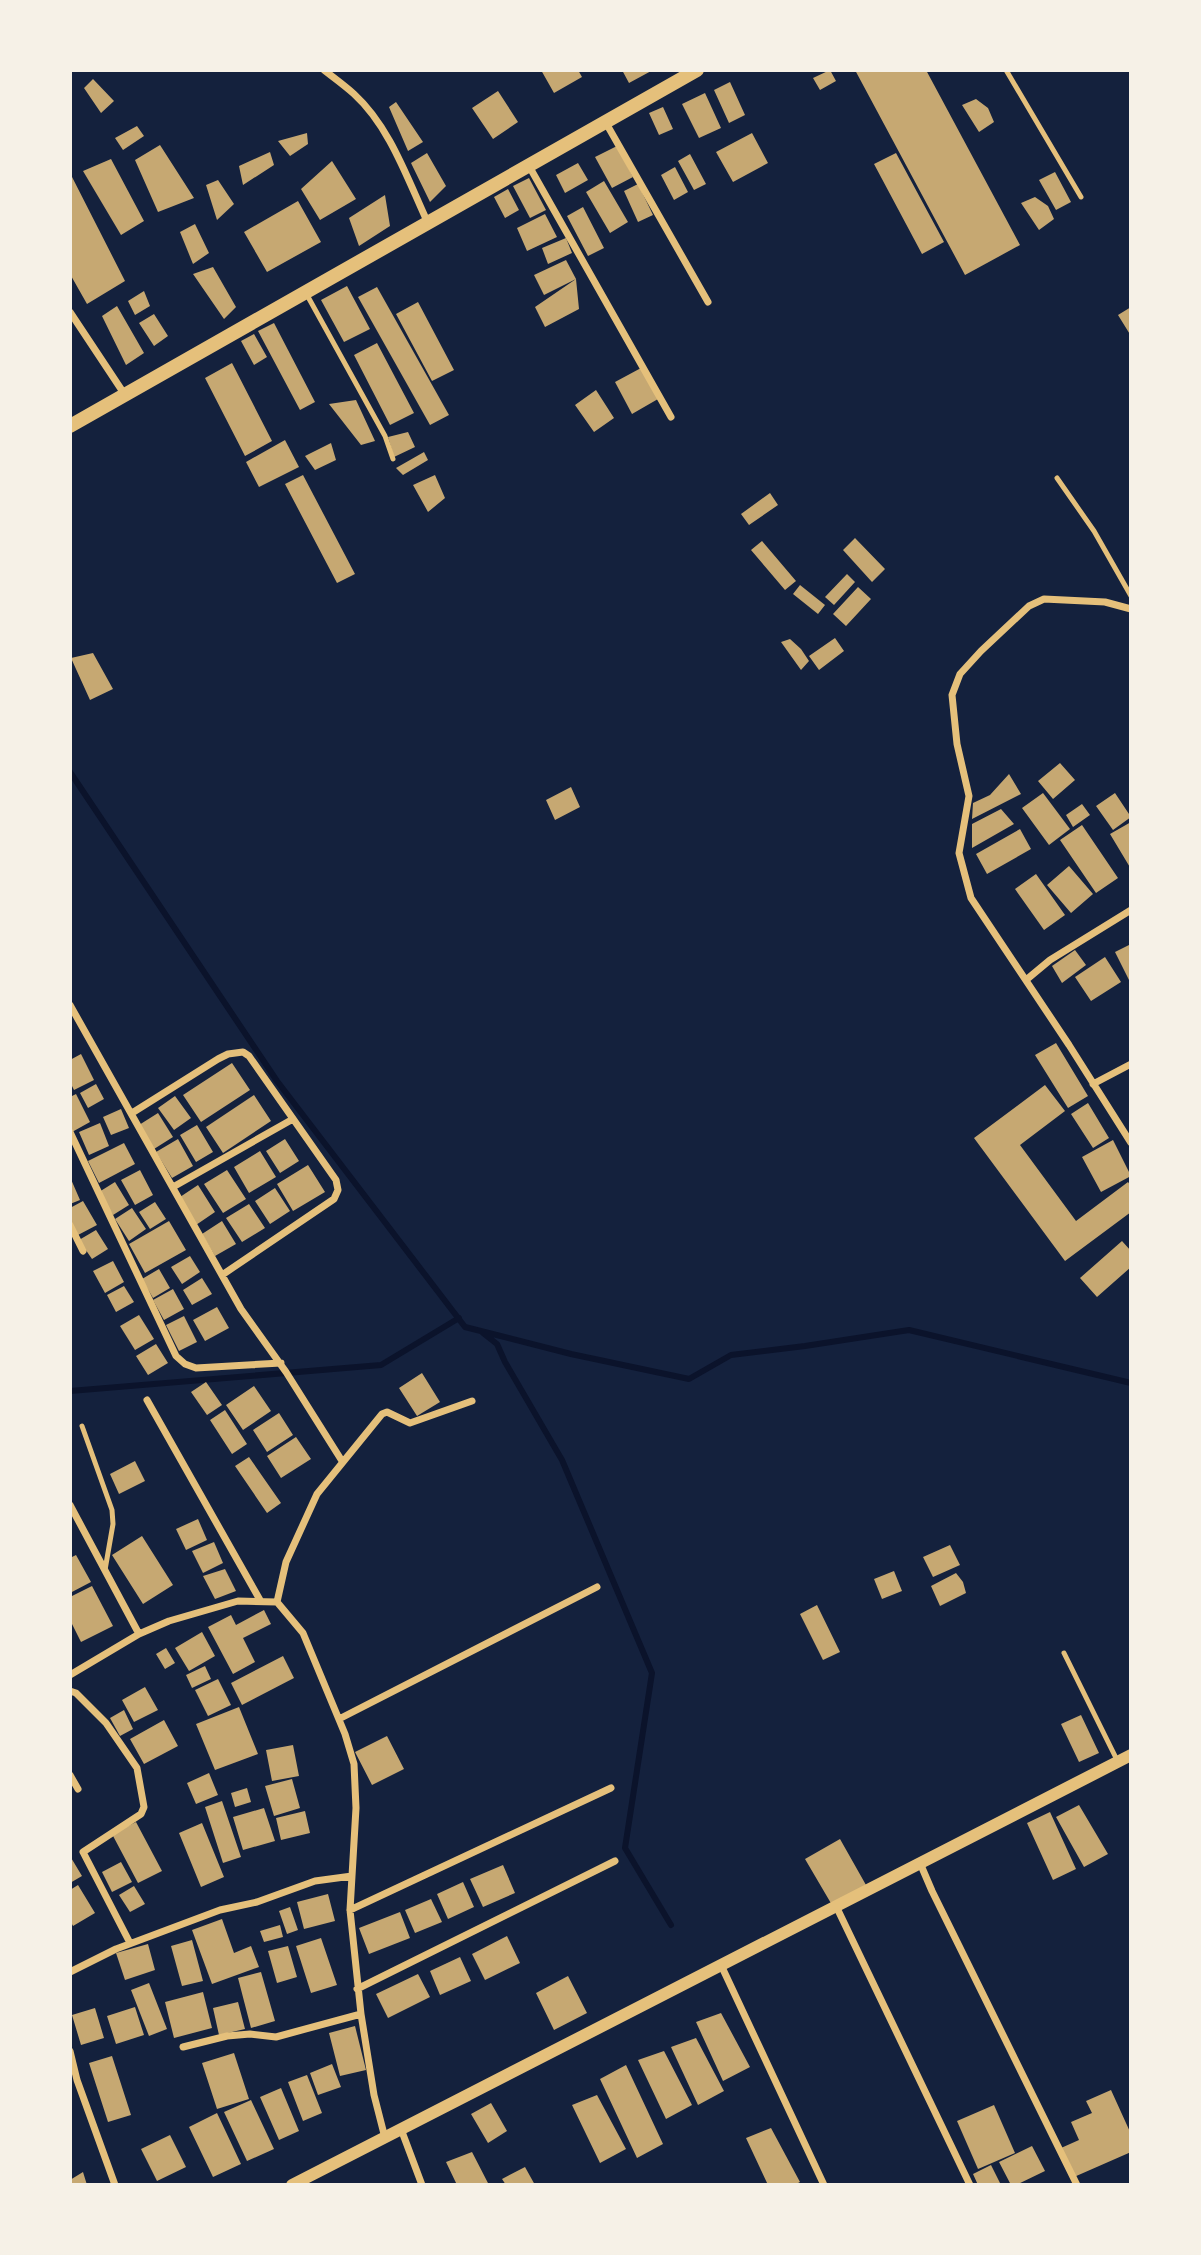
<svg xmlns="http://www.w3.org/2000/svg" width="1201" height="2255" font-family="Signika,sans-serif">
<rect width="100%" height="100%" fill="#14213d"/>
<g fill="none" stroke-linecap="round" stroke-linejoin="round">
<!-- stream -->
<path stroke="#0b132b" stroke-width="6" d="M70,772L277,1081L465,1327L571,1354L689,1379L731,1355L805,1346L909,1330L1131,1383
M483,1333L497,1344L505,1362L562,1460L652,1673L625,1848L671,1925
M70,1391L381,1365L459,1318"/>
</g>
<!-- building -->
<path fill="#c6a872" d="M541,70H578L582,77L554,93Z
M622,70H653L629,83Z
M830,70L836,81L820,90L813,78Z
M855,70H926L1020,245L965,275Z
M93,79L114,101L101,113L84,88Z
M730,82L745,115L729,123L714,90Z
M498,91L518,122L493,139L472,108Z
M705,93L721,128L699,138L682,104Z
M976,99L988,108L994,122L979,132L962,105Z
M396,102L423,142L408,151L389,107Z
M663,107L673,129L659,135L649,113Z
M137,126L144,136L123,150L115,138Z
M307,133L308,144L290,156L278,141Z
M752,133L768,163L733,182L716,152Z
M160,145L194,198L158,212L135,160Z
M617,146L633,177L612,188L595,157Z
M270,152L274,165L243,185L239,166Z
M427,153L446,186L430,202L411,163Z
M896,153L944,242L922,254L874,164Z
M690,154L706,184L694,190L678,161Z
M111,159L144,221L121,235L83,171Z
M332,161L356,199L320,220L301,189Z
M578,163L588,180L565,193L556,175Z
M675,167L688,192L674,200L661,175Z
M1055,172L1071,202L1056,210L1039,180Z
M70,173L125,281L87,304L70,274Z
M529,178L546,210L530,218L513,186Z
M218,180L234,204L217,220L206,185Z
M604,181L628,222L610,233L586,192Z
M638,184L653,215L638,222L624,191Z
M508,189L519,210L505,218L494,197Z
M385,195L390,226L359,246L349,218Z
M1035,197L1048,206L1054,219L1039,230L1021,203Z
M298,201L321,242L267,272L244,232Z
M583,207L604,248L588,256L567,216Z
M545,214L557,237L527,251L517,228Z
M195,224L209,253L193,264L180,232Z
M566,238L572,253L548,264L542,248Z
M566,260L576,279L544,295L534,275Z
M213,267L236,307L224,319L193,274Z
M576,279L579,309L545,327L535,307Z
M347,286L370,329L344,342L321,300Z
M377,287L449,415L430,425L358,297Z
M144,291L150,306L135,315L128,301Z
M418,302L454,370L432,381L396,314Z
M117,306L144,353L126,365L102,316Z
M1131,307V336L1118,315Z
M154,314L168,336L154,346L139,323Z
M274,323L315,402L300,410L258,331Z
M254,334L267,357L254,365L241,341Z
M377,343L414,413L390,425L354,355Z
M232,363L272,441L245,456L205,378Z
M641,368L658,399L632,414L615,382Z
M596,390L614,418L594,432L575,405Z
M356,400L375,441L361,445L329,404Z
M408,432L415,447L394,457L388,437Z
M285,440L299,467L259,487L246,462Z
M331,443L336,460L315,470L305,456Z
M424,452L428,460L403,475L396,468Z
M303,475L355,574L337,583L285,484Z
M435,475L445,498L428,512L413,485Z
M770,493L778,505L749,525L741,514Z
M855,538L885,569L872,582L843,550Z
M762,541L796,581L785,590L751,550Z
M847,574L855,582L834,605L825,597Z
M800,585L825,605L818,614L793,594Z
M858,587L871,599L846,626L833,614Z
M835,638L844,651L819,670L809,656Z
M790,639L801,649L809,661L801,670L781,642Z
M93,653L113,689L90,700L71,658Z
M1060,763L1075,780L1053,799L1038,781Z
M1009,774L1021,794L972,819L973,803L990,795Z
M571,787L580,807L555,820L546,800Z
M1043,793L1070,829L1049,845L1022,808Z
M1115,793L1131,817L1113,830L1096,806Z
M1082,804L1090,815L1073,827L1066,815Z
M1001,809L1014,824L972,848V824Z
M1131,822V869L1110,834Z
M1082,825L1118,878L1096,893L1060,840Z
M1020,829L1031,849L987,874L976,854Z
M1069,866L1093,894L1071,913L1047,885Z
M1036,874L1065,915L1044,930L1015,889Z
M1131,944V984L1115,952Z
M1075,950L1086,965L1062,983L1052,966Z
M1105,957L1121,982L1091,1001L1075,977Z
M1056,1043L1088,1096L1068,1108L1035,1055Z
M81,1054L94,1080L74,1090L70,1082V1060Z
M232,1063L250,1090L201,1122L183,1095Z
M96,1084L104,1099L88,1108L80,1093Z
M1045,1085L1065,1111L1020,1145L1076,1221L1128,1182L1131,1186V1212L1065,1261L974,1138Z
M76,1094L90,1122L72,1132L70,1097Z
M254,1095L271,1121L223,1153L206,1127Z
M175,1096L191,1118L174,1130L158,1108Z
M1088,1103L1109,1138L1093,1148L1071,1114Z
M121,1109L129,1128L111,1135L103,1117Z
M158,1113L173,1137L154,1149L139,1125Z
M100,1123L109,1146L89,1155L79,1132Z
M197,1125L213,1152L196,1162L180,1135Z
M178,1139L193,1166L172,1178L156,1152Z
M285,1139L299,1161L280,1173L266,1151Z
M1113,1140L1131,1176L1101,1192L1082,1157Z
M124,1143L135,1164L99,1183L88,1161Z
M260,1151L276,1177L249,1193L234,1167Z
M308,1165L325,1192L293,1211L277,1184Z
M140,1170L153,1195L135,1205L121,1180Z
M227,1170L246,1199L223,1213L204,1184Z
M70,1177L80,1200L70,1204Z
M115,1182L129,1205L113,1215L99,1192Z
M198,1185L215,1212L196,1225L180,1197Z
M275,1188L290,1211L270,1224L255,1201Z
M83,1201L97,1225L78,1235L70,1221V1208Z
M155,1202L166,1219L150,1229L139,1212Z
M249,1204L265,1228L242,1242L226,1218Z
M132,1208L146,1229L129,1241L115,1219Z
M169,1221L186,1250L145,1273L129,1244Z
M222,1221L236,1244L215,1256L202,1234Z
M96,1230L108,1249L92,1259L79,1240Z
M1122,1241L1131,1251V1267L1097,1297L1080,1278Z
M190,1256L200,1272L182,1284L171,1267Z
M113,1261L124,1282L105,1293L93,1271Z
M159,1269L170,1288L153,1298L142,1279Z
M202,1278L212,1294L192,1305L183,1290Z
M124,1286L134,1302L116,1312L107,1295Z
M173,1289L184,1309L164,1320L153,1300Z
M217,1307L229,1328L205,1341L193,1320Z
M139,1315L154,1339L135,1350L120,1326Z
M184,1316L197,1342L179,1351L166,1325Z
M156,1344L168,1363L148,1375L136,1356Z
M422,1373L440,1402L417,1416L399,1388Z
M206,1382L222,1405L207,1415L191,1392Z
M254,1386L271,1411L243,1430L226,1405Z
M225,1410L247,1444L232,1454L210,1420Z
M279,1413L293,1435L267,1452L253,1430Z
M296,1437L311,1459L281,1478L267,1456Z
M249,1457L281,1503L267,1513L235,1466Z
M135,1461L145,1481L119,1494L110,1474Z
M198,1519L207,1540L186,1550L176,1529Z
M142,1536L173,1585L143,1604L112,1555Z
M214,1542L223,1563L203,1573L192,1551Z
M950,1545L960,1565L933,1577L923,1557Z
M76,1555L91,1582L70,1593V1558Z
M225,1569L236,1591L215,1599L203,1576Z
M894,1571L902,1591L882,1599L874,1579Z
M956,1573L963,1582L966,1593L940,1606L931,1586Z
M92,1586L113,1626L81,1642L70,1620V1597Z
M817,1605L840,1652L823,1660L800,1614Z
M264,1610L271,1624L243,1638L255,1662L233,1674L208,1627L231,1615L236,1625Z
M202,1632L215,1656L189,1671L175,1648Z
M166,1648L175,1663L165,1669L156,1654Z
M283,1656L294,1678L242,1705L231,1683Z
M205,1666L211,1679L192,1688L186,1675Z
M218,1679L231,1705L208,1716L195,1690Z
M145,1687L158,1710L134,1722L122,1700Z
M239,1707L258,1754L215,1770L196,1724Z
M124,1710L133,1729L120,1736L110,1718Z
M1081,1715L1099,1753L1079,1762L1061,1724Z
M164,1720L178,1746L144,1764L130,1739Z
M387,1736L404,1769L372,1785L355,1752Z
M293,1745L299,1776L272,1781L266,1750Z
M209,1773L218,1795L196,1804L187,1783Z
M292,1779L300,1808L274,1816L265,1786Z
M247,1788L251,1802L235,1807L231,1793Z
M222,1801L241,1857L223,1863L205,1807Z
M1079,1805L1108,1854L1084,1867L1056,1817Z
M264,1808L275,1841L243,1850L233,1817Z
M305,1811L310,1833L281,1840L276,1818Z
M1050,1812L1076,1869L1053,1880L1027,1823Z
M136,1822L162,1871L138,1883L112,1834Z
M202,1823L224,1877L201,1887L179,1833Z
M840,1839L866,1885L832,1905L805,1859Z
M70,1856L82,1876L70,1883Z
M121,1862L132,1882L112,1892L102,1872Z
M503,1865L515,1893L483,1907L470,1879Z
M463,1882L474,1907L448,1919L437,1894Z
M78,1885L95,1913L73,1926L70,1920V1890Z
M134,1886L145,1904L130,1912L119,1895Z
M328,1894L335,1921L304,1929L297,1902Z
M431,1899L442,1922L415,1933L405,1910Z
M290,1907L298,1930L287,1934L279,1911Z
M400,1912L410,1938L369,1954L359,1928Z
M222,1919L234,1953L251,1946L259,1967L212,1984L192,1930Z
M280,1925L283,1937L264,1942L260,1931Z
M507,1936L520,1963L485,1980L472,1954Z
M321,1938L337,1985L311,1993L296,1946Z
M192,1940L203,1981L182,1986L171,1946Z
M148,1944L155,1970L125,1980L116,1953Z
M288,1946L297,1977L277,1983L268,1951Z
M460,1957L471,1981L440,1995L430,1971Z
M261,1972L275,2021L251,2028L238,1978Z
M418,1974L430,1997L388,2018L376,1994Z
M568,1976L587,2013L554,2030L536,1993Z
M149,1983L167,2029L149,2036L131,1990Z
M203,1992L212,2028L174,2038L165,2002Z
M238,2002L245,2029L219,2035L213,2008Z
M135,2007L144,2035L116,2044L107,2016Z
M95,2008L104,2038L81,2045L72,2015Z
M721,2013L750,2067L723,2081L696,2022Z
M355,2026L366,2070L340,2076L329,2033Z
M696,2038L724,2091L698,2105L671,2047Z
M664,2051L692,2105L666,2119L638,2060Z
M234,2053L249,2099L217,2109L202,2063Z
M112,2056L131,2115L108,2122L89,2063Z
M332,2064L341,2087L318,2095L310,2073Z
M626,2065L663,2144L637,2158L600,2079Z
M307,2075L322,2113L303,2121L288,2082Z
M281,2088L299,2131L279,2140L260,2097Z
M1111,2090L1131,2134V2152L1074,2177L1061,2148L1079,2140L1071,2122L1092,2113L1086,2101Z
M597,2095L626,2149L600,2163L572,2105Z
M251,2100L274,2149L247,2161L224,2112Z
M491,2103L507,2131L488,2143L471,2114Z
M994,2105L1015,2153L978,2169L957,2121Z
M217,2113L241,2164L213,2177L189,2127Z
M771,2128L800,2182L794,2185H768L746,2138Z
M170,2135L186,2167L157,2181L141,2149Z
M1032,2146L1045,2171L1016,2185H1011L999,2162Z
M472,2152L489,2185H457L446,2162Z
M991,2165L1001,2185H978L973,2174Z
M525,2167L535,2185H506L502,2179Z
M83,2172L87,2185H70V2180Z"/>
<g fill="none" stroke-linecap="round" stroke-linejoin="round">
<!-- service -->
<path stroke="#e5c07b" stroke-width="5" d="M1006,70L1081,197
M307,295L385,436L393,459
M1057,478L1094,531L1131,596
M82,1426L112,1510L113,1524L105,1570
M1064,1653L1118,1762"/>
<!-- minor -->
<path stroke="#e5c07b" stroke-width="7" d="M324,70C334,78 344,85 354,94C390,127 407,178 427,221
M606,123L708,302
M529,166L671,417
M70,312L125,395
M1131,609L1105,602L1044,599L1029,606L981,651L960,674L952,695L957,744L969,796L959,853L971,898L1069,1045L1131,1143
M1026,980L1050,960L1131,910
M70,1005L241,1309L286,1372L342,1461
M1093,1084L1131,1064
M132,1113L218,1059L228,1054L243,1052L249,1056L336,1180L338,1190L334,1199L222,1275
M70,1132L176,1356L185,1364L196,1368L281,1363
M173,1187L293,1119
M70,1225L83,1251
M147,1400L260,1600
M70,1505L139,1634
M277,1602L286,1562L317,1494L382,1414L387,1412L410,1423L472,1401
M70,1675L139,1634L169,1621L238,1601L277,1602L303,1633L345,1734L354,1764L356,1808L350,1910L361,2014L374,2095L385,2138
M70,1691L76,1693L106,1723L137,1768L144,1807L141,1814L83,1852L130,1943
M339,1719L597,1587
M70,1775L78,1789
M920,1863L932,1891L1077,2185
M836,1906L970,2185
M350,1910L611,1788
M721,1965L824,2185
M70,1972L116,1949L220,1910L257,1902L315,1881L352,1876
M357,1989L615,1861
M183,2047L227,2036L250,2034L276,2037L361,2014
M70,2051L77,2080L115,2185
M401,2129L422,2185"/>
<!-- tertiary -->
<path stroke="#e5c07b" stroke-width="12" d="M292,2185L1131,1755"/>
<!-- secondary -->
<path stroke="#e5c07b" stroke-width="14" d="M70,426L697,70"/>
</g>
<!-- border -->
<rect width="1201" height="2255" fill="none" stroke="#f6f1e7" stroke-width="144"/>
</svg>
